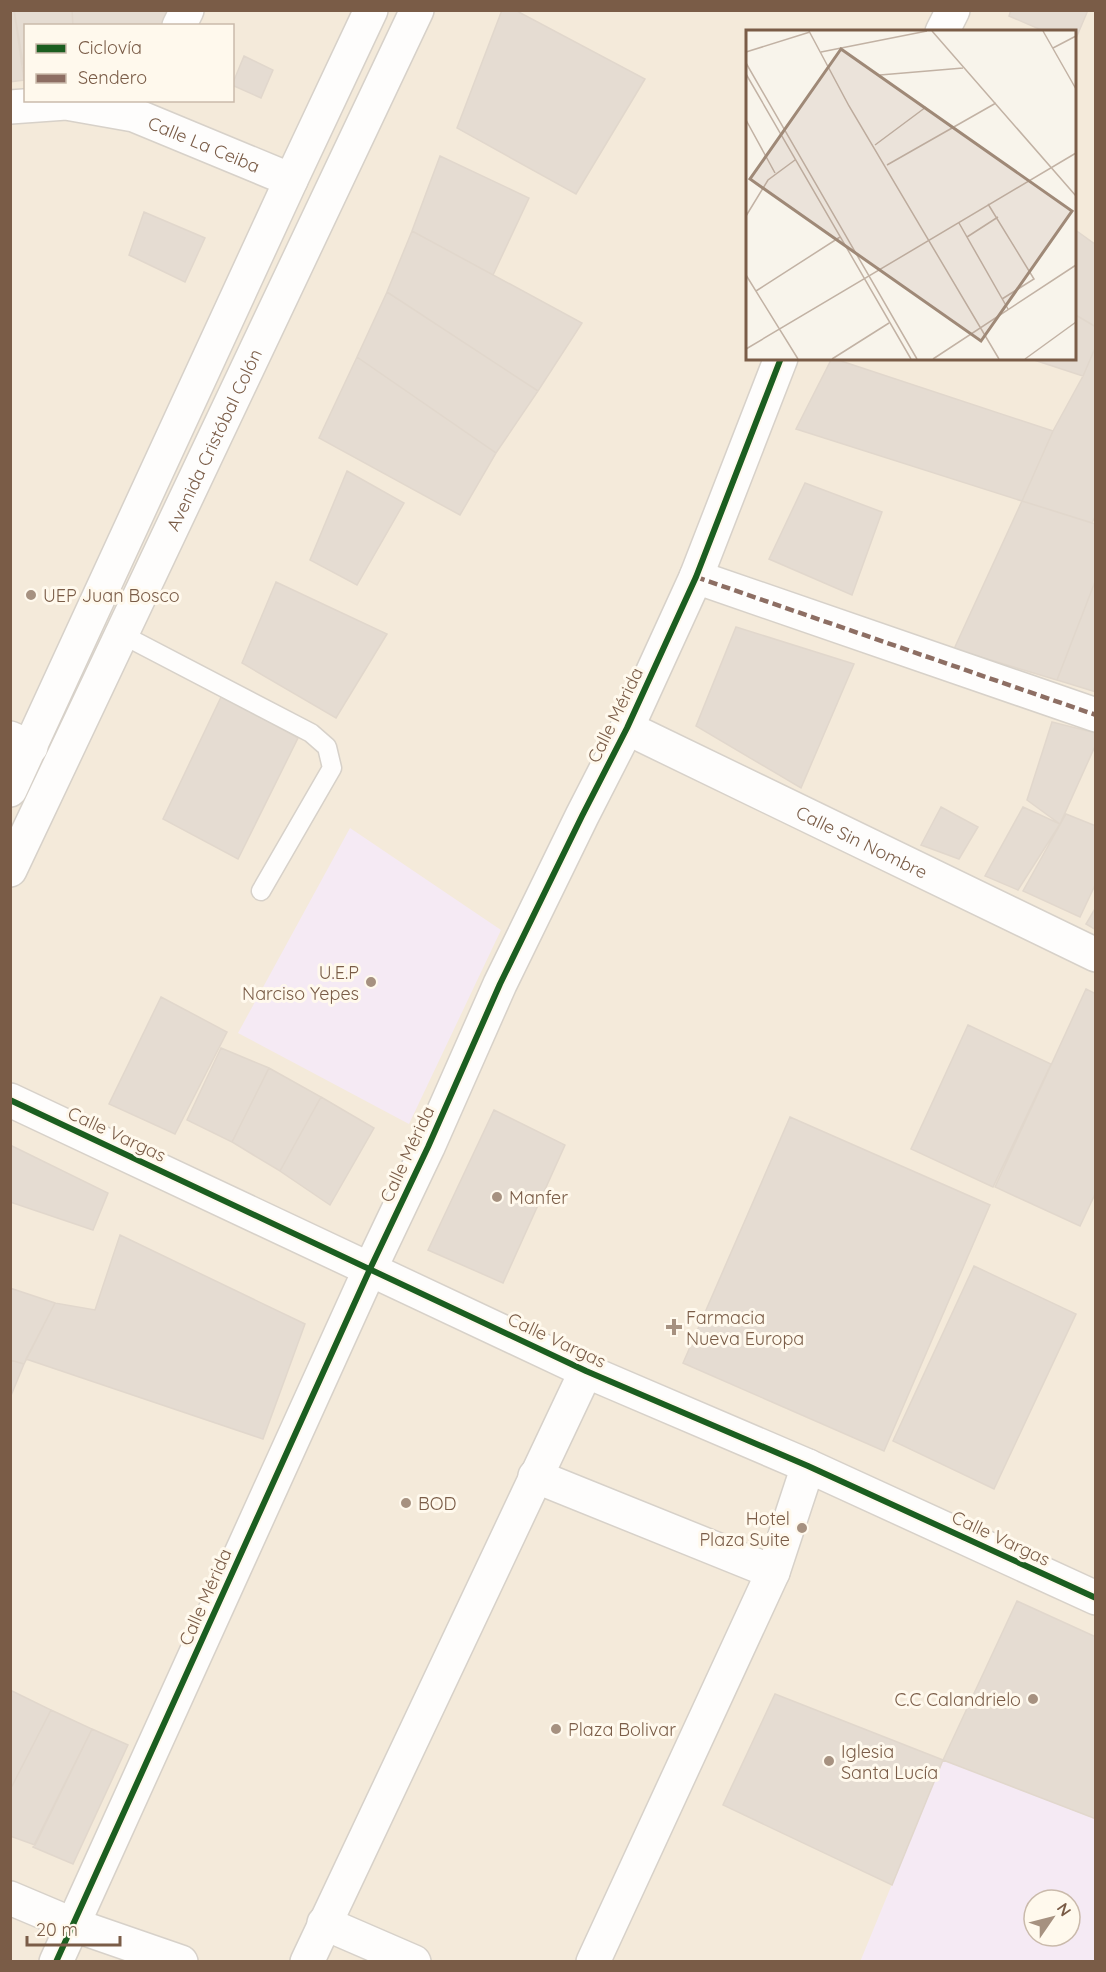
<svg xmlns="http://www.w3.org/2000/svg" width="1106" height="1972" font-family="Quicksand,sans-serif">
<rect width="100%" height="100%" fill="#f8f4eb"/>
<!-- residential -->
<path fill="#f4eada" fill-rule="evenodd" d="M11,11H1095V1961H11ZM26,26H232V100H26ZM748,32H1074V358H748ZM1034,1900H1070V1936H1034Z"/>
<!-- education -->
<path fill="#f5eaf4" fill-rule="evenodd" d="M350,828L501,930L409,1124L238,1033Z
M943,1760L1095,1819V1961L860,1962ZM1034,1900H1070V1936H1034Z"/>
<!-- building -->
<path fill="#e5dcd2" stroke="#e1d7cc" stroke-width="1.5" d="M10,10H14L24,80L10,82Z
M14,10H72L73,26H26V80Z
M72,10H169L162,26H73Z
M502,10H515L645,79L576,194L457,128Z
M1011,10H1088L1074,43V32H1046L1009,16Z
M244,56L273,70L261,98L232,85Z
M440,156L529,198L493,275L412,231Z
M144,212L205,238L185,282L129,255Z
M1074,229L1096,245V327L1074,314Z
M412,231L582,323L538,391L387,292Z
M387,292L538,391L496,453L357,357Z
M1074,314L1096,327V346L1083,376L1028,358H1074Z
M1096,346V515L1092,523L1022,501L1053,431L1083,376Z
M357,357L496,453L460,515L319,438Z
M832,358L1053,431L1022,501L796,429Z
M347,471L404,503L357,585L310,560Z
M805,483L882,512L852,595L769,559Z
M1022,501L1096,524V579L1057,680L954,649Z
M1096,579V692L1057,680Z
M276,582L387,634L336,718L242,663Z
M736,627L854,664L801,788L696,726Z
M222,695L298,738L238,859L163,819Z
M1052,722L1096,733V744L1060,824L1027,800Z
M941,807L978,827L959,859L921,845Z
M1023,807L1060,824L1018,890L985,876Z
M1066,814L1096,826V883L1080,917L1023,891Z
M1096,907V930L1086,924Z
M1086,989L1096,994V1192L1080,1226L995,1187Z
M161,997L227,1032L175,1134L109,1104Z
M968,1025L1051,1064L993,1187L911,1149Z
M221,1048L269,1068L232,1142L187,1120Z
M269,1068L321,1097L280,1171L232,1142Z
M321,1097L374,1128L330,1205L280,1171Z
M494,1110L565,1145L503,1283L428,1250Z
M790,1117L990,1205L884,1451L683,1363Z
M10,1145L108,1193L93,1230L10,1202Z
M120,1235L305,1324L263,1439L26,1359L55,1303L95,1310Z
M974,1266L1076,1314L994,1489L893,1441Z
M10,1288L55,1303L24,1364L10,1360Z
M10,1360L24,1364L10,1398Z
M1017,1601L1096,1637V1819L943,1760Z
M10,1690L51,1710L10,1790Z
M775,1694L943,1760L892,1885L723,1805Z
M51,1710L92,1729L35,1845L10,1836V1790Z
M92,1729L128,1745L73,1864L33,1847Z"/>
<g fill="none" stroke-linecap="round" stroke-linejoin="round">
<!-- service casing -->
<g stroke="#d7d1c9" stroke-width="21">
<path id="service" d="M123,635L311,733L327,747L332,768L261,891"/>
</g>
<!-- minor casing -->
<g stroke="#d7d1c9" stroke-width="36">
<g id="minor">
<path d="M179,26L187,10"/>
<path d="M942,32L953,10"/>
<path id="s1" d="M10,107L66,103L134,115L291,180"/>
<path d="M696,577L1096,715"/>
<path id="s2" d="M627,728L1096,955"/>
<path d="M10,738L31,747"/>
<path d="M535,1476L773,1572"/>
<path d="M10,1898L74,1925L181,1962"/>
<path d="M324,1923L414,1962"/>
<path d="M56,1962L370,1269L428,1147L500,984L582,816L627,728L696,577L781,358"/>
<path d="M307,1962L586,1371"/>
<path d="M593,1962L773,1572L808,1466"/>
</g>
</g>
<!-- tertiary casing -->
<g stroke="#d7d1c9" stroke-width="36">
<g id="tertiary">
<path d="M10,790L291,180L371,10"/>
<path id="s3" d="M10,870L417,10"/>
<path d="M10,1100L586,1371L808,1466L1096,1598"/>
</g>
</g>
<!-- service -->
<use href="#service" stroke="#fefdfc" stroke-width="18"/>
<!-- minor -->
<use href="#minor" stroke="#fefdfc" stroke-width="33"/>
<!-- tertiary -->
<use href="#tertiary" stroke="#fefdfc" stroke-width="33"/>
<!-- quiet -->
<path stroke="#8d6e63" stroke-width="4.5" stroke-dasharray="9 4.5" stroke-linecap="butt" d="M696,577L1096,715"/>
<!-- cycleway casing -->
<g stroke="#fff9ed" stroke-width="10">
<path id="cycleway" d="M10,1100L586,1371L808,1466L1096,1598
M56,1962L370,1269L428,1147L500,984L582,816L627,728L696,577L781,358"/>
</g>
<!-- cycleway -->
<use href="#cycleway" stroke="#1b5e20" stroke-width="6"/>
</g>
<!-- markers -->
<g fill="#a69180" stroke="#fff9ed" stroke-width="2">
<circle cx="31" cy="595" r="6"/>
<circle cx="371" cy="982" r="6"/>
<circle cx="497" cy="1197" r="6"/>
<path d="M671 1318h6v6h6v6h-6v6h-6v-6h-6v-6h6z"/>
<circle cx="406" cy="1503" r="6"/>
<circle cx="802" cy="1528" r="6"/>
<circle cx="1033" cy="1699" r="6"/>
<circle cx="556" cy="1729" r="6"/>
<circle cx="829" cy="1761" r="6"/>
</g>
<g text-anchor="middle" dominant-baseline="central" stroke-width="6" stroke-linejoin="round" paint-order="stroke">
<!-- street labels -->
<g font-size="18" fill="#7a5c47" stroke="#fff9ed">
<text stroke="none"><textPath href="#s1" startOffset="201">Calle La Ceiba</textPath></text>
<text stroke="none"><textPath href="#s3" startOffset="476">Avenida Cristóbal Colón</textPath></text>
<text transform="translate(615 715) rotate(-64)">Calle Mérida</text>
<text stroke="none"><textPath href="#s2" startOffset="261">Calle Sin Nombre</textPath></text>
<text transform="translate(117 1134) rotate(25)">Calle Vargas</text>
<text transform="translate(407 1154) rotate(-65)">Calle Mérida</text>
<text transform="translate(557 1340) rotate(25)">Calle Vargas</text>
<text transform="translate(1001 1538) rotate(25)">Calle Vargas</text>
<text transform="translate(205 1597) rotate(-66)">Calle Mérida</text>
</g>
<!-- poi labels -->
<g font-size="18" fill="#7a5c47" stroke="#fff9ed" text-anchor="start">
<text x="43" y="595">UEP Juan Bosco</text>
<text x="359" y="972" text-anchor="end">U.E.P<tspan x="359" dy="21">Narciso Yepes</tspan></text>
<text x="509" y="1197">Manfer</text>
<text x="686" y="1317">Farmacia<tspan x="686" dy="21">Nueva Europa</tspan></text>
<text x="418" y="1503">BOD</text>
<text x="790" y="1518" text-anchor="end">Hotel<tspan x="790" dy="21">Plaza Suite</tspan></text>
<text x="1021" y="1699" text-anchor="end">C.C Calandrielo</text>
<text x="568" y="1729">Plaza Bolivar</text>
<text x="841" y="1751">Iglesia<tspan x="841" dy="21">Santa Lucía</tspan></text>
</g>
</g>
<!-- overview -->
<g transform="translate(746 30)">
<rect width="330" height="330" fill="#f8f4eb"/>
<path fill="none" stroke="#c2b2a4" stroke-width="1.5" d="M63,1L103,76L253,329M186,1L330,166M297,1L330,59M307,18L330,6M0,22L64,2M75,22L181,1M0,33L171,329M0,44L165,329M134,45L217,38M0,90L29,143M129,115L180,77M141,135L250,73M242,174L288,249L256,269M0,186L22,150L49,130M213,193L262,279M221,207L252,187M0,245L52,329M10,261L94,207M0,319L330,123M86,329L143,293M187,329L330,235M279,329L330,292"/>
<path fill="#9f8977" fill-opacity="0.15" stroke="#9f8977" stroke-width="3" d="M95,19L326,181L235,311L4,149Z"/>
<rect width="330" height="330" fill="none" stroke="#7a5c47" stroke-width="3"/>
</g>
<!-- border -->
<rect width="1106" height="1972" fill="none" stroke="#7a5c47" stroke-width="24"/>
<!-- legend -->
<rect x="24" y="24" width="210" height="78" fill="#fff9ed" stroke="#cabaab" stroke-width="1.5"/>
<rect x="36" y="44" width="30" height="9" fill="#1b5e20" stroke="#cabaab" stroke-width="1.5"/>
<text x="78" y="54" font-size="18" fill="#7a5c47">Ciclovía</text>
<rect x="36" y="74" width="30" height="9" fill="#8d6e63" stroke="#cabaab" stroke-width="1.5"/>
<text x="78" y="84" font-size="18" fill="#7a5c47">Sendero</text>
<!-- north arrow -->
<g transform="translate(1052 1918) rotate(55)"><circle r="28" fill="#fff9ed" stroke="#cabaab" stroke-width="1.5"/>
<path d="M0-4.5L10 22L0 15L-10 22Z" fill="#a69180"/>
<text y="-9" font-size="16" font-weight="bold" text-anchor="middle" fill="#7a5c47">N</text>
</g>
<!-- scale -->
<path d="M27 1936v9h93v-9" fill="none" stroke="#7a5c47" stroke-width="3"/>
<text x="36" y="1936" font-size="18" fill="#7a5c47" stroke="#fff9ed" stroke-width="4.5" paint-order="stroke">20 m</text>
</svg>
